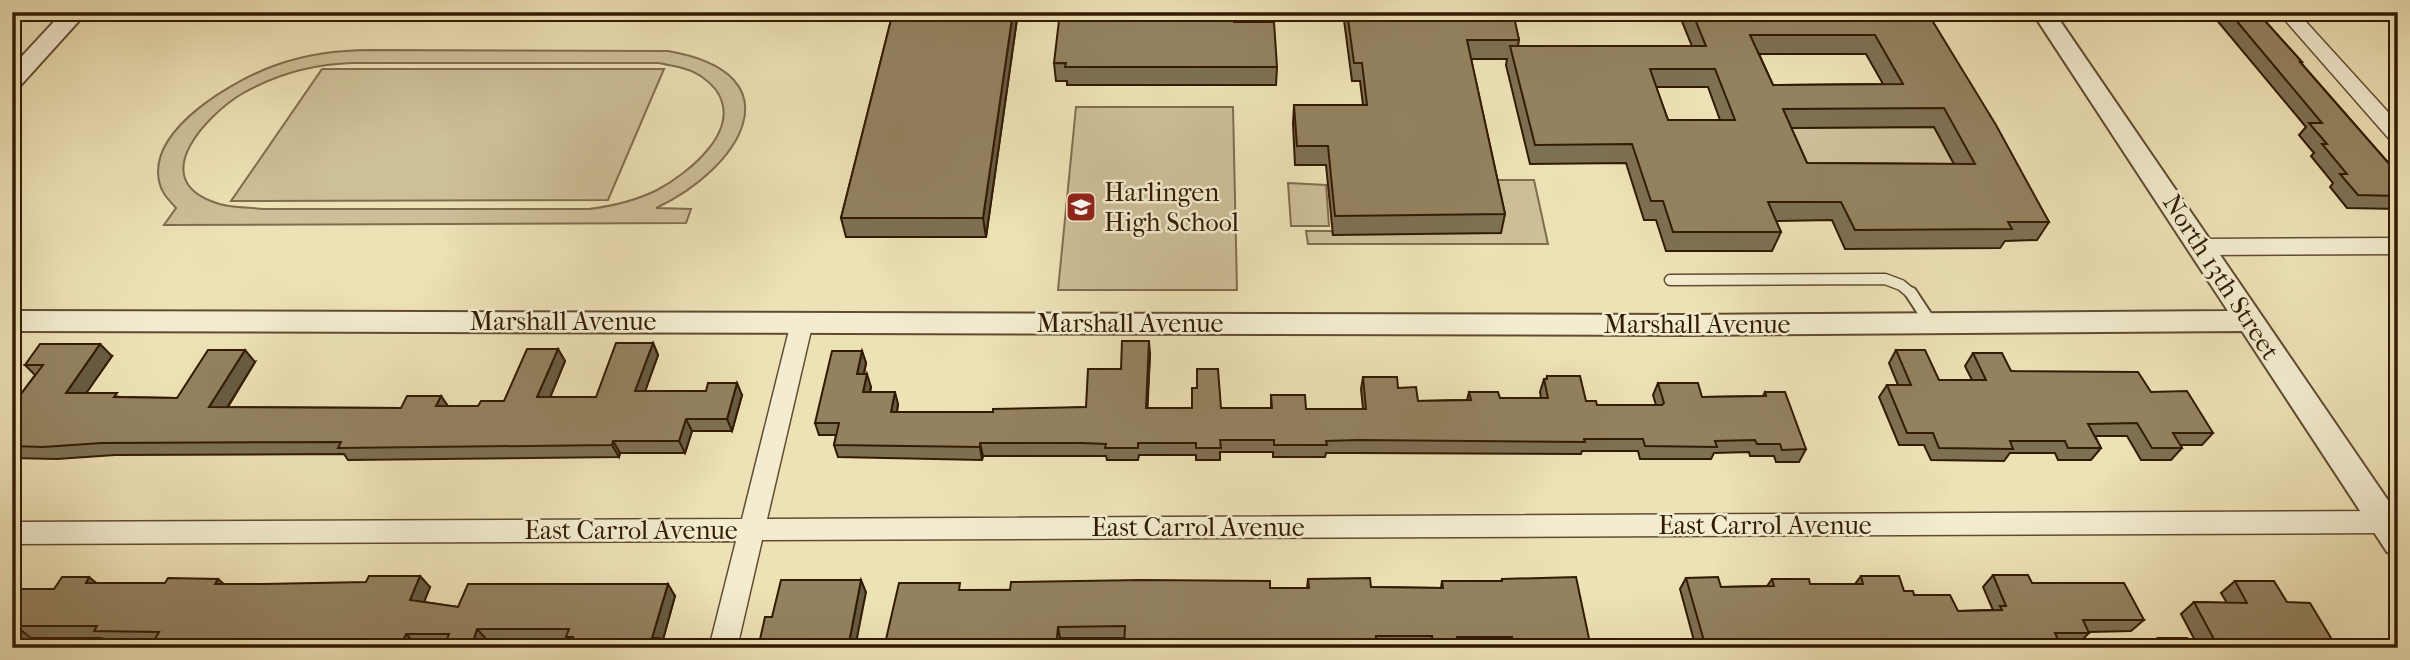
<svg xmlns="http://www.w3.org/2000/svg" width="2410" height="660" font-family="'IM FELL French Canon',serif">
<rect width="100%" height="100%" fill="#ede1b6"/>
<filter id="stains"><feTurbulence type="fractalNoise" baseFrequency=".00286" numOctaves="4"/><feColorMatrix values="0 0 0 0 .2 0 0 0 0 .09 0 0 0 0 .02 0 0 0 .5 -.17"/></filter>
<radialGradient id="worn" r=".72"><stop offset=".6" stop-color="#630" stop-opacity="0"/><stop offset="1" stop-color="#630" stop-opacity=".3"/></radialGradient>
<!-- green -->
<path fill="#cdbf98" stroke="#806d4e" stroke-width="2" fill-rule="evenodd" d="M371,50L668,51C800,74 740,169 656,208L691,209L686,223L164,225L176,208C169,200 161,193 159,181C148,128 236,79 276,65C307,54 339,50 371,50ZM353,63H659C667,65 677,66 685,69C697,72 709,81 716,90C744,130 687,174 657,190C635,201 613,206 589,209H264C246,207 227,208 211,201C148,176 208,115 240,95C274,75 314,64 353,63Z
M322,69H664L608,200L231,201Z
M1076,107H1233L1237,290H1058Z
M1934,127L1964,183L1790,164L1775,128Z
M1489,180H1534L1548,244H1308L1306,231H1332L1333,235Z
M1288,183L1326,185L1329,226H1291Z"/>
<g fill="none" stroke-linecap="round" stroke-linejoin="round">
<!-- service-far1 casing -->
<g stroke="#614c30" stroke-width="13">
<path id="service-far1" d="M1670,280L1885,279L1901,285L1913,295"/>
</g>
<!-- service casing -->
<g stroke="#614c30" stroke-width="15">
<path id="service" d="M1911,293L1930,322"/>
</g>
<!-- minor casing -->
<g stroke="#614c30" stroke-width="3">
<path id="minor" d="M2278,12H2297L2398,123V142L2391,141Z
M2398,238V254L2203,255L2195,252L2192,247L2195,242L2203,239Z
M802,314L810,316L813,322L767,519L2384,511L2393,514L2397,522L2393,530L2384,533L762,540L737,648H709L736,541L12,544V522L742,519L791,322L794,316Z"/>
</g>
<!-- tertiary casing -->
<g stroke="#614c30" stroke-width="4">
<path id="tertiary" d="M63,12H87L20,86L12,88V67Z
M2032,12H2054L2398,515V556L2387,552L2242,331L1686,335L12,331V311L1686,315L2228,311Z"/>
</g>
<!-- service-far1 -->
<use href="#service-far1" stroke="#f3ecd0" stroke-width="10"/>
<!-- service -->
<use href="#service" stroke="#f3ecd0" stroke-width="11"/>
<!-- minor -->
<use href="#minor" fill="#f3ecd0" fill-rule="evenodd"/>
<!-- tertiary -->
<use href="#tertiary" fill="#f3ecd0" fill-rule="evenodd"/>
</g>
<!-- wall -->
<path fill="#7e7053" stroke="#321b03" stroke-width="2" fill-rule="evenodd" d="M886,12H1018L986,237H846L841,218L892,16H887Z
M1286,12H1740L1741,14H1870L1869,12H1927L2049,222L2037,240L2005,241L2000,248L1845,249L1832,220L1776,221L1781,232L1772,251H1666L1656,220H1644L1626,163L1530,164L1506,65L1507,59H1471L1505,214L1501,233L1333,235L1326,165H1295L1293,124L1294,105H1363L1360,81H1352L1344,20H1287ZM1514,19H1681L1692,46H1518L1519,40ZM1759,54H1866L1883,84L1773,85ZM1656,87H1708L1720,120H1668ZM1934,127L1954,164L1807,163L1791,128Z
M2210,12H2257L2302,62L2301,63L2398,174V209L2347,208L2330,187L2333,183L2311,156L2314,153L2299,135L2306,127Z
M1054,63L1277,67L1276,85H1067V81H1056Z
M653,343L658,355L645,391L742,395L732,431H692L685,453H620L619,457L348,460L344,454L115,455L57,459L12,458V406L35,375L25,365L112,356L86,393L121,397L177,398L255,362L228,407L401,408L441,396L448,406H478L504,401L558,349L565,361L550,397H596Z
M1896,350L1939,380H1972L1965,366L1973,353L2011,371L2151,392L2213,433L2202,445H2181L2182,448L2171,460H2141L2127,436H2095L2101,448L2091,460H2058L2055,453H2010L2004,461L1931,460L1924,445H1899L1879,397L1887,385H1898L1889,363Z
M862,351L866,363L864,374L871,387L870,392L898,404L897,412H993L1086,407L1121,369L1150,354L1147,408H1271V395L1306,409H1363L1361,389L1363,377L1398,388L1418,401L1467,400L1469,392L1500,398H1541L1540,392L1544,379H1546L1547,376L1586,401L1597,405H1656L1653,395L1658,383L1702,397L1763,396L1765,392L1806,449L1799,462H1776L1774,456H1750L1749,452L1714,453L1711,459H1640L1638,451H1582L1581,454L1356,453H1326L1325,457H1273V452H1220V460H1196V455H1139L1138,460H1107L1106,456H983L982,460L838,457L834,445L836,435H819L815,423Z
M1993,575L2032,583L2144,620L2131,631L2089,632V633L2078,644H2060L2062,648H1696L1680,589L1686,578L1721,587L1767,586L1772,579L1810,584H1855L1861,576L1904,591L1958,611L1993,610L1983,587Z
M1308,579L1371,587L1441,588L1442,581H1501L1502,579L1591,648H1124V638H1060L1059,648H884L962,590L1307,588Z
M2235,581L2287,602L2337,648H2199L2181,614L2194,602L2227,603L2221,593Z
M96,583L430,587L424,602L458,607L675,596L662,643L665,648H569L571,643L569,640H487L484,648H444L445,645H417L416,648H150L153,643H109L102,638H31L25,647H12V589H54Z
M2158,638L2192,648H2154L2152,644Z"/>
<!-- shaded-wall -->
<path fill="#675b43" stroke="#321b03" stroke-width="2" d="M1013,12H1018L986,237L983,218Z
M1149,341L1150,354L1147,420L1146,408Z
M653,343L658,355L641,403L635,391Z
M100,344L112,356L78,405L66,393Z
M558,349L565,361L545,410L537,397Z
M245,350L255,362L220,419L209,407Z
M862,351L866,363L861,387L857,374Z
M867,374L871,387L867,404L863,392Z
M737,383L742,395L732,431L727,419Z
M895,392L898,404L895,424L891,412Z
M441,396L449,408L436,406Z
M686,419L692,431L685,453L679,441Z
M613,441L620,453L619,457L612,445Z
M980,443L983,456L982,460L980,447Z
M420,576L430,587L420,612L410,600Z
M89,577L104,589L86,583Z
M218,579L231,590L215,584Z
M861,580L866,592L855,648H848Z
M668,584L675,596L662,643L665,648H656L652,638Z
M16,626L31,638L25,647L12,638V632Z
M1058,627L1060,638L1059,648H1056Z
M477,629L487,640L484,648H471Z
M406,634L417,645L416,648H400Z
M271,639L280,648H266Z"/>
<!-- building -->
<path fill="#938260" stroke="#321b03" stroke-width="2" fill-rule="evenodd" d="M893,12H1013L983,218H841Z
M1060,12H1233L1234,22H1274L1277,67H1065L1066,63H1054Z
M1347,12H1513L1519,40H1467L1505,214L1335,216L1328,146H1297L1294,105H1367L1362,63H1354Z
M1692,12H1740L1741,14H1889L1888,12H1927L1996,125L2049,222H2008L2012,229L1855,230L1841,202H1768L1781,232H1673L1663,201H1651L1632,144L1535,145L1510,46H1706ZM1750,35H1875L1903,84L1773,85ZM1650,69H1715L1735,120H1668ZM1944,108L1975,164L1807,163L1783,109Z
M2229,12H2257L2302,62H2300L2398,174V196L2358,195L2340,174H2347L2322,144H2327L2309,123H2322Z
M1122,341H1149L1146,408H1192V388H1197V369H1218L1221,408H1272L1271,395H1305L1306,409H1366L1363,377H1397L1398,388L1416,387L1418,401L1471,400L1469,392H1498L1500,398H1548L1544,379H1547V376H1580L1586,401H1596L1597,405H1662L1664,403L1658,383H1698L1702,397L1766,396L1765,392H1785L1806,449L1782,450L1780,444H1757L1755,440L1715,441L1717,447L1645,446L1643,439H1584L1585,442L1358,440L1326,441L1327,445H1274V440H1220L1221,448H1196V443H1138V448H1105L1106,444L1083,443H980V447L834,445L839,423H815L832,351H862L857,374H867L863,392H895L891,412H993V409L1086,407L1088,369H1121Z
M616,343H653L635,391H706L708,383H737L727,419H686L679,441H613L612,445L338,448L341,442L102,443L43,447L12,446V406L43,365H25L40,344H100L66,393H117L114,397L177,398L208,350H245L209,407L401,408L407,396H441L436,406H478L481,401H504L527,349H558L537,397H596Z
M1896,350H1925L1939,380H1986L1973,353H2002L2011,371L2138,372L2151,392L2187,391L2213,433H2173L2182,448H2152L2137,423L2088,424L2101,448H2068L2065,441H2010L2013,449L1939,448L1933,433H1907L1887,385H1911Z
M1993,575H2028L2032,583H2124L2144,620H2083L2089,633H2055L2062,648H1918L1916,642H1871L1872,647L1706,648L1686,578L1718,577L1721,587L1774,586L1772,579H1809L1810,584H1863L1861,576H1899L1904,591H1913L1914,595H1950L1958,611L2002,610L2000,606H2006Z
M369,576H420L410,600L458,607L468,584H668L652,638H659L656,648H569L573,637H566L569,629H477L471,648H444L449,634H406L400,648H347L351,639H271L266,648H150L159,632L94,631L97,626H16L12,632V589H54L62,577H89L86,583H165L168,578L218,579L215,584H263L366,582Z
M1576,577L1591,648H1513L1512,637H1457L1458,648H1433L1432,636H1376V641H1160V648H1124L1125,626L1058,627L1056,648H884L899,583H960L959,590H1010L1011,582L1142,580L1270,581V588H1309L1308,579L1370,578L1371,587L1443,588L1442,581H1502V579Z
M781,580H861L848,648H758L765,617H772Z
M2235,581H2274L2287,602L2310,603L2337,648H2276L2275,646L2217,645L2194,602L2247,603Z
M2158,638H2187L2192,648H2163Z"/>
<!-- icons -->
<defs>
<g id="school-square" transform="scale(1.575)"><rect x="-9" y="-9" width="18" height="18" rx="4" fill="#8f2418" stroke="#f3ecd0"/><path d="M0-5L7-2L0 1L-7-2ZM-4 1L0 2.5L4 1V4Q0 6-4 4Z" fill="#fff"/></g>
</defs>
<g fill-rule="evenodd">
<use href="#school-square" x="1081" y="207"/>
</g>
<g text-anchor="middle" dominant-baseline="central" stroke-width="5" stroke-linejoin="round" paint-order="stroke">
<!-- poi labels -->
<g font-size="26" fill="#321b03" stroke="#f3ecd0" text-anchor="start">
<text x="1104" y="192">Harlingen<tspan x="1104" dy="30">High School</tspan></text>
</g>
<!-- street labels -->
<g font-size="26" fill="#321b03" stroke="#f3ecd0">
<text transform="translate(2221 277) rotate(57)">North 13th Street</text>
<text x="563" y="321">Marshall Avenue</text>
<text x="1130" y="323">Marshall Avenue</text>
<text x="1697" y="324">Marshall Avenue</text>
<text x="1765" y="525">East Carrol Avenue</text>
<text x="1198" y="527">East Carrol Avenue</text>
<text x="631" y="530">East Carrol Avenue</text>
</g>
</g>
<!-- margin -->
<rect width="2410" height="660" fill="none" stroke="#ede1b6" stroke-width="42"/>
<rect x="14" y="14" width="2382" height="632" fill="none" stroke="#321b03" stroke-width="3.5"/>
<rect x="21" y="21" width="2368" height="618" fill="none" stroke="#321b03" stroke-width="2"/>
<rect width="100%" height="100%" filter="url(#stains)"/>
<rect width="100%" height="100%" fill="url(#worn)"/>
</svg>
